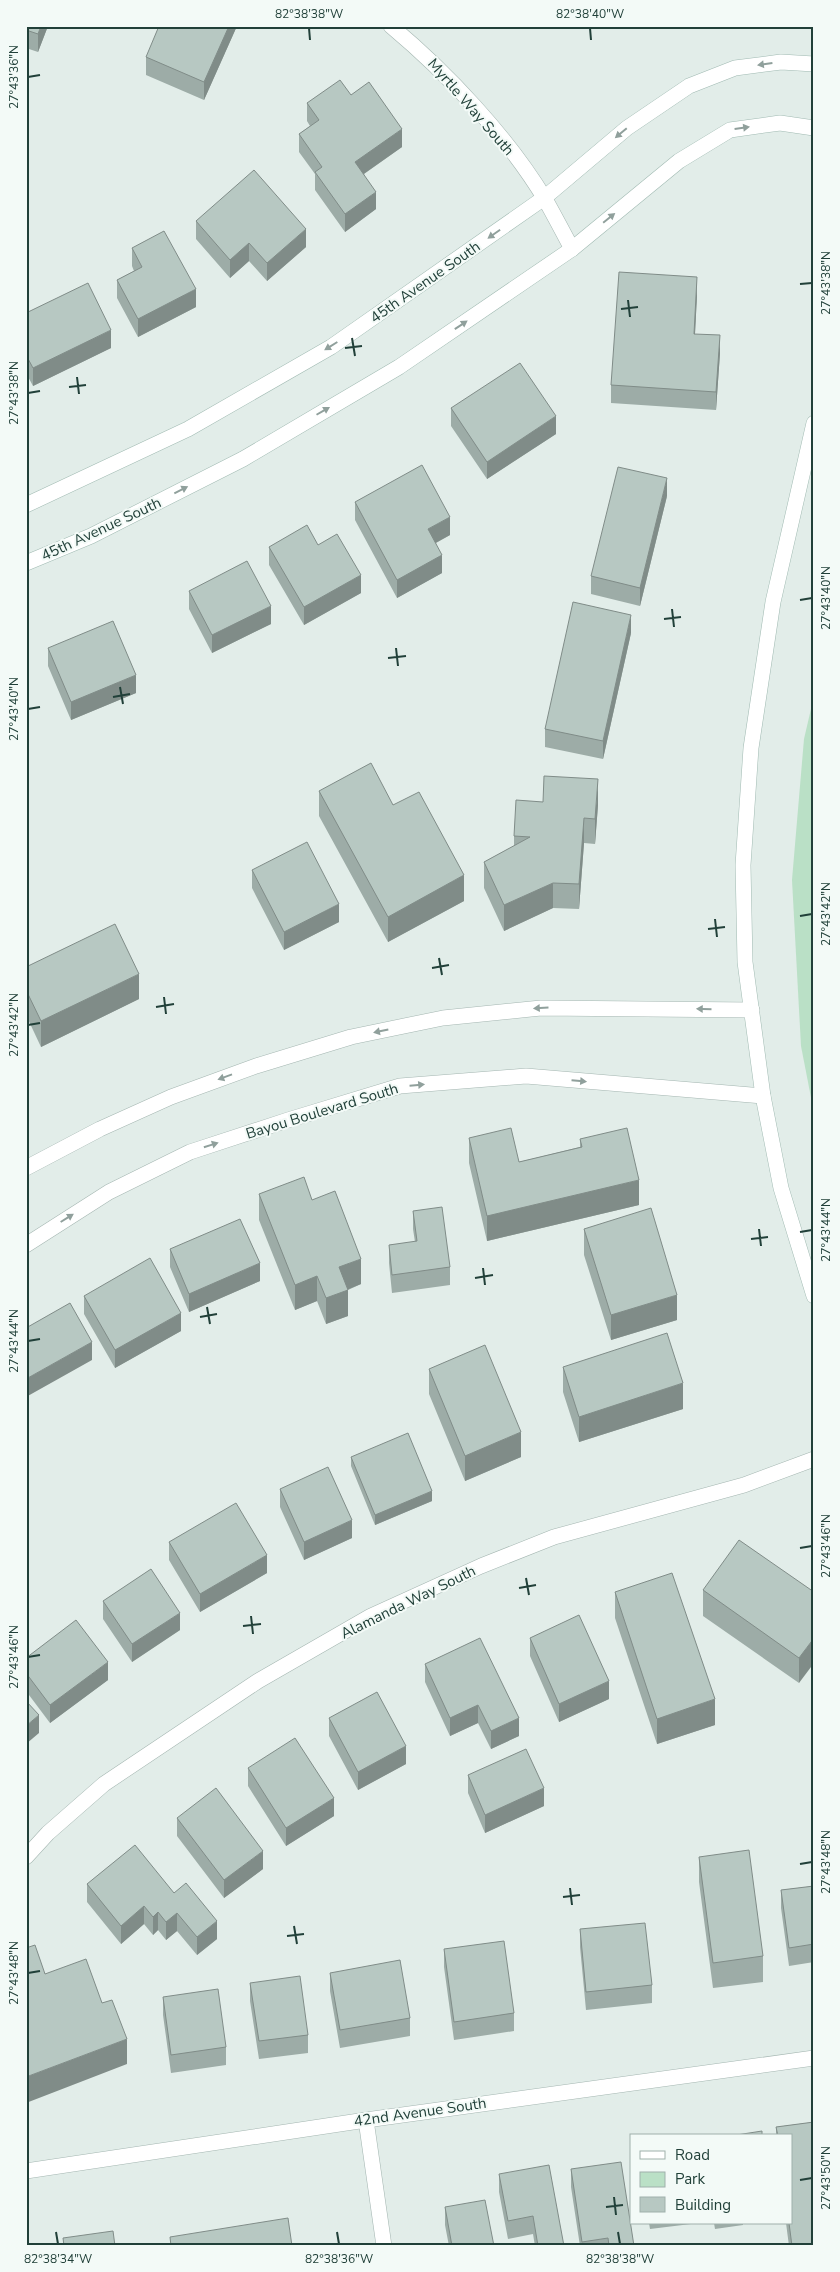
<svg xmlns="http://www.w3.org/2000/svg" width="840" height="2272" font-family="'Nunito Sans',sans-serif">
<rect width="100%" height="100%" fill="#e2ede9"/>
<!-- green -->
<path fill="#bae0c6" d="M814,696V1113L801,1046L792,880L804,739Z"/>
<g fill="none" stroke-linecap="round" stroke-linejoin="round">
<!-- street casing -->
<g stroke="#a4b6b1" stroke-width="16">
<path id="street" d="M391,26C447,73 507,136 545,199C554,215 563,232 572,249
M26,1168L100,1129L171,1097L256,1066L351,1037L443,1018L541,1008L752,1010
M26,1245L109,1192L190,1152L288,1120L400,1086L526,1076L763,1096
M26,1857L48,1833L104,1784L258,1681L371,1616L481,1566L554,1537L744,1485L814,1459
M366,2120L384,2246
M26,2171L366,2120L814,2058"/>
</g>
<!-- secondary casing -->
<g stroke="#a0bab2" stroke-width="16">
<path id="secondary" d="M814,423L773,602L751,748L743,865L745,962L763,1096L781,1188L814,1296
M26,505L188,429L331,347L544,198L627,128L689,86L735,68L781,62L814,64
M26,563L91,536L243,459L399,367L572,249L679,161L730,130L780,123L814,128"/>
</g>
<!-- street -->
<use href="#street" stroke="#fff" stroke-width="15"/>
<!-- secondary -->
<use href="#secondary" stroke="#fff" stroke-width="15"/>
</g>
<!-- wall -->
<path fill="#9daca7" d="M26,26H48L38,52L26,48Z
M237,26L204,100L146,75V57Z
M351,95L402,147L364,174L376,209L345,232L315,190V174L299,152V134L310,126L307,121V103Z
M196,221L306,247L267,281L249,261L230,278L196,239Z
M132,248L196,307L138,337L117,298V280L134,271L132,266Z
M697,295L695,334L720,353L716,410L611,403V385Z
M26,313L111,348L33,386L26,373Z
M451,408L556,434L487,479L451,426Z
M667,496L640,606L591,594V576Z
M355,502L450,535L436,543L442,573L397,598L355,520Z
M318,545L361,593L304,625L269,565V547Z
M189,591L271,624L212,653L189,609Z
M631,633L603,759L545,747V729Z
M48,648L136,693L71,720L48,666Z
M319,791L393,805L464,901L388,942L319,816Z
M543,802L598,805L595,844L584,843L579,909L553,908L504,931L484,888V862L514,846V836Z
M252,870L339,922L284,950L252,888Z
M26,967L139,999L41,1047L26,1015Z
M469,1138L519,1162L580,1147V1139L639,1205L487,1241L469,1163Z
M259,1194L312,1200L361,1284L348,1290V1316L326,1324L317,1301L295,1310L259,1220Z
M413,1211L450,1267V1285L392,1293L389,1263V1245L415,1242L413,1229Z
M584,1229L677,1320L611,1340L584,1255Z
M170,1249L260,1281L189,1312L170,1267Z
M84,1296L181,1331L115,1368L84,1314Z
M563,1367L683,1409L579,1442L563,1392Z
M429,1369L521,1457L465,1481L429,1394Z
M351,1457L432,1501L375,1525L351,1466Z
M280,1489L352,1538L304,1560L280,1507Z
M169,1542L267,1573L200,1612L169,1560Z
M703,1590L814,1592L799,1683L703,1616Z
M615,1592L715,1725L657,1744L615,1618Z
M103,1601L180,1630L132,1662L103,1619Z
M530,1638L609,1699L559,1722L530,1656Z
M26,1658L108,1680L50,1723L26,1691Z
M425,1664L519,1736L491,1749L478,1723L450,1736L425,1682Z
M329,1718L406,1764L358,1790L329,1736Z
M248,1768L334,1816L286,1846L248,1786Z
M468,1775L544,1806L485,1833L468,1793Z
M177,1818L263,1869L224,1898L177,1836Z
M699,1857L763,1956V1982L713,1988L699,1882Z
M87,1884L174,1893L217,1939L197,1955L177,1931L166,1940L158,1930L153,1935L144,1924L121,1944L87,1902Z
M814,1886V1962L789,1966L781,1908V1890Z
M580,1929L652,1985V2003L586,2010L580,1947Z
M444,1949L514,2013V2031L454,2040L444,1967Z
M330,1973L410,2018V2036L340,2048L330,1991Z
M250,1983L308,2035V2053L259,2059L250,2001Z
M163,1997L226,2047V2065L171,2073L163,2015Z
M814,2122V2246H789L786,2223H791V2136H776V2127Z
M571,2169L634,2246H580L571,2187Z
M499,2174L564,2246H535L533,2234L508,2239L499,2192Z
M445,2207L494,2246H449L445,2225Z
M649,2223H699L650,2229Z
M714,2223H743V2225L715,2229Z"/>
<!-- shaded-wall -->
<path fill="#808c88" d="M41,26H48L38,52V34Z
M229,26H237L204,100V82Z
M402,129V147L355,180V162Z
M376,192V209L345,232V214Z
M306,229V247L267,281V263Z
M249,243V261L230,278V260Z
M697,277V295L694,352V334Z
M196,289V307L138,337V319Z
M111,330V348L33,386V368Z
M720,335V353L716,410V392Z
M556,416V434L487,479V462Z
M667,478V496L640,606V588Z
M450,517V535L428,547V529Z
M442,555V573L397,598V580Z
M361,575V593L304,625V607Z
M271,606V624L212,653V635Z
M631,615V633L603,759V741Z
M136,675V693L71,720V702Z
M598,779V805L595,844V819Z
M584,818V843L579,909V884Z
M464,875V901L388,942V917Z
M553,883V908L504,931V905Z
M339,904V922L284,950V932Z
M139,974V999L41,1047V1021Z
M639,1180V1205L487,1241V1216Z
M361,1259V1284L339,1293V1267Z
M260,1263V1281L189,1312V1294Z
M317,1276V1301L295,1310V1285Z
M348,1290V1316L326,1324V1298Z
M677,1295V1320L611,1340V1315Z
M181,1313V1331L115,1368V1350Z
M92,1342V1360L26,1397V1379Z
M683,1383V1409L579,1442V1417Z
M521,1432V1457L465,1481V1456Z
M432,1491V1501L375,1525V1515Z
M352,1520V1538L304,1560V1542Z
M267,1555V1573L200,1612V1594Z
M180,1613V1630L132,1662V1644Z
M814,1638V1663L799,1683V1658Z
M108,1662V1680L50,1723V1705Z
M609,1681V1699L559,1722V1704Z
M715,1699V1725L657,1744V1719Z
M478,1705V1723L450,1736V1718Z
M39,1715V1733L26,1744V1726Z
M519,1718V1736L491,1749V1731Z
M406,1746V1764L358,1790V1772Z
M544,1788V1806L485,1833V1815Z
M334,1798V1816L286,1846V1828Z
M263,1851V1869L224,1898V1880Z
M144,1906V1924L121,1944V1926Z
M158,1912V1930L153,1935V1917Z
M177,1913V1931L166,1940V1922Z
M217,1921V1939L197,1955V1937Z
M127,2039V2064L26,2103V2077Z"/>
<!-- building -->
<path fill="#b7c8c2" stroke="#808c88" d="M26,26H41L38,34L26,30Z
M159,26H229L204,82L146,57Z
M340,80L351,95L369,82L402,129L355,162L376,192L345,214L315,172L322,167L299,134L319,120L307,103Z
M254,170L306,229L267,263L249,243L230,260L196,221Z
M164,231L196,289L138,319L117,280L142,267L132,248Z
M619,272L697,277L694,334L720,335L716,392L611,385Z
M88,283L111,330L33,368L26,355V313Z
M520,363L556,416L487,462L451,408Z
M422,465L450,517L428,529L442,555L397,580L355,502Z
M618,467L667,478L640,588L591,576Z
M307,525L318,545L337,534L361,575L304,607L269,547Z
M247,561L271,606L212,635L189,591Z
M573,602L631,615L603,741L545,729Z
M113,621L136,675L71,702L48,648Z
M371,763L393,805L419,792L464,875L388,917L319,791Z
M544,776L598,779L595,819L584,818L579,884L553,883L504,905L484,862L530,837L514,836L516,800L543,802Z
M307,842L339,904L284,932L252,870Z
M115,924L139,974L41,1021L26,990V967Z
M511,1128L519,1162L582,1147L580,1139L627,1128L639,1180L487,1216L469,1138Z
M304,1177L312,1200L335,1191L361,1259L339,1267L348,1290L326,1298L317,1276L295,1285L259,1194Z
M442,1207L450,1267L392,1275L389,1245L417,1241L413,1211Z
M651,1208L677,1295L611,1315L584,1229Z
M240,1219L260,1263L189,1294L170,1249Z
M150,1258L181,1313L115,1350L84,1296Z
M70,1303L92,1342L26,1379V1328Z
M667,1333L683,1383L579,1417L563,1367Z
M485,1345L521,1432L465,1456L429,1369Z
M408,1433L432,1491L375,1515L351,1457Z
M328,1467L352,1520L304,1542L280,1489Z
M236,1503L267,1555L200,1594L169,1542Z
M739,1540L814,1592V1638L799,1658L703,1590Z
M151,1569L180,1613L132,1644L103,1601Z
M672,1573L715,1699L657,1719L615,1592Z
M579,1615L609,1681L559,1704L530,1638Z
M76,1620L108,1662L50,1705L26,1673V1658Z
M480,1638L519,1718L491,1731L478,1705L450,1718L425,1664Z
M377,1692L406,1746L358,1772L329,1718Z
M26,1701L39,1715L26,1726Z
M295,1738L334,1798L286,1828L248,1768Z
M526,1749L544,1788L485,1815L468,1775Z
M216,1788L263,1851L224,1880L177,1818Z
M135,1845L174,1893L186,1883L217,1921L197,1937L177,1913L166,1922L158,1912L153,1917L144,1906L121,1926L87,1884Z
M749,1850L763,1956L713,1963L699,1857Z
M814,1886V1944L789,1948L781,1890Z
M645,1923L652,1985L586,1992L580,1929Z
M504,1941L514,2013L454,2022L444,1949Z
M35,1945L45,1974L86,1959L102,2003L112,2000L127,2039L26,2077V1948Z
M400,1960L410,2018L340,2030L330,1973Z
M300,1976L308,2035L259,2041L250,1983Z
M218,1989L226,2047L171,2055L163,1997Z
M814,2122V2246H792L789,2223H791V2136H778L776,2127Z
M762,2131V2136H730Z
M621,2162L634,2246H609L608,2238L582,2242L571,2169Z
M549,2165L564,2246H538L533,2216L508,2221L499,2174Z
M485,2200L494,2246H452L445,2207Z
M288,2218L292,2246H171L170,2237Z
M113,2231L115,2246H64L63,2238Z"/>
<!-- one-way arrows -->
<defs><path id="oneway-solid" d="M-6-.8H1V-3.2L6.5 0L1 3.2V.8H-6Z" transform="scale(1.25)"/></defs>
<g fill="#90a09c">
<use href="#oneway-solid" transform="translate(765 64) rotate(172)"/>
<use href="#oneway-solid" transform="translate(742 128) rotate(-8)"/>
<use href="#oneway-solid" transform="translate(621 133) rotate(140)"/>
<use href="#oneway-solid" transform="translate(609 218) rotate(-39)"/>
<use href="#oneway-solid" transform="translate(494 234) rotate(145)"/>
<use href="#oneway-solid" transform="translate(461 325) rotate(-34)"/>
<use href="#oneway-solid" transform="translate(331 346) rotate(148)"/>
<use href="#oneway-solid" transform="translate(323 411) rotate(-30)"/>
<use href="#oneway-solid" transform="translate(181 490) rotate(-27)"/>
<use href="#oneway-solid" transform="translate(541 1008) rotate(177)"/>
<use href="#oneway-solid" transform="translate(704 1009) rotate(-179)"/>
<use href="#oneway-solid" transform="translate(381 1031) rotate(168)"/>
<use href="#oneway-solid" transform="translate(225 1077) rotate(160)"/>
<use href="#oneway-solid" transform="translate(579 1081) rotate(5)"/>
<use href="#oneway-solid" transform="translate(417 1085) rotate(-5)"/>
<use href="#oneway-solid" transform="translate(211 1145) rotate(-18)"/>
<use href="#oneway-solid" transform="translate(67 1218) rotate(-32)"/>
</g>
<!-- ticks -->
<path fill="none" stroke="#214039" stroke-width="2" d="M309,28L310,40M590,28L591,40M28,77L40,75M800,284L812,283M628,300L630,317M621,309L638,307M352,338L355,356M345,348L362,346M77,377L79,394M69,387L86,385M28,393L40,391M800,600L812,598M672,609L674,627M664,619L681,617M396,648L398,666M388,658L406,656M120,687L123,704M113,697L130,694M28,709L40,707M800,916L812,914M715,919L717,937M708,929L725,927M439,958L442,975M432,968L449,965M164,997L166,1014M156,1007L174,1004M28,1025L40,1023M759,1229L761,1246M800,1232L812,1230M751,1239L768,1237M483,1268L485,1285M475,1278L493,1275M207,1307L210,1324M200,1317L217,1314M28,1341L40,1339M800,1548L812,1546M526,1578L529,1595M519,1588L536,1585M251,1616L253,1634M243,1626L261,1624M28,1657L40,1655M800,1864L812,1862M570,1888L572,1905M563,1897L580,1895M294,1926L297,1944M287,1936L304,1934M28,1973L40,1971M800,2180L812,2178M614,2197L616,2215M606,2207L623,2205M56,2232L58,2244M337,2232L339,2244M618,2232L620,2244"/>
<g text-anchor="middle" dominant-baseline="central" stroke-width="4" stroke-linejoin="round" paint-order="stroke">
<!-- street labels -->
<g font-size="15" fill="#214039" stroke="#f3faf7">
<text transform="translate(471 107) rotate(49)">Myrtle Way South</text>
<text transform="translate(425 282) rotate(-35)">45th Avenue South</text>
<text transform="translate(101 529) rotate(-25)">45th Avenue South</text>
<text transform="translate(322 1111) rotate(-17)">Bayou Boulevard South</text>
<text transform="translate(408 1602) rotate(-26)">Alamanda Way South</text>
<text transform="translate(420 2112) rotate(-8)">42nd Avenue South</text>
</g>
</g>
<!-- border -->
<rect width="840" height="2272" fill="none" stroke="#f3faf7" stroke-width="55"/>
<!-- legend -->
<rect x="630" y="2134" width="162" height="90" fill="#f3faf7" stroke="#9fb0ab"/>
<rect x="640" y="2151" width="25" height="8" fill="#ffffff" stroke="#9fb0ab"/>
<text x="675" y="2160" font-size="15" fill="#214039">Road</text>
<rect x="640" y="2172" width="25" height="15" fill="#bae0c6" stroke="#9fb0ab"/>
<text x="675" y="2184" font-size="15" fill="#214039">Park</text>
<rect x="640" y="2197" width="25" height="15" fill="#b7c8c2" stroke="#9fb0ab"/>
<text x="675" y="2210" font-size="15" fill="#214039">Building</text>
<rect x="28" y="28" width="784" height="2216" fill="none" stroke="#214039" stroke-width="2"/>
<g font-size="12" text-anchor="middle" fill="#214039">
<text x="309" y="18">82°38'38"W</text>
<text x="590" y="18">82°38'40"W</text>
<text transform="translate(14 77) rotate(-90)" y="4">27°43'36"N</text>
<text transform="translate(826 283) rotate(-90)" y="4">27°43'38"N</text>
<text transform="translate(14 393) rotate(-90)" y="4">27°43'38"N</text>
<text transform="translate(826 598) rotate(-90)" y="4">27°43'40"N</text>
<text transform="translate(14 709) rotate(-90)" y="4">27°43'40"N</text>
<text transform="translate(826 914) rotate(-90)" y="4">27°43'42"N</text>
<text transform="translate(14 1025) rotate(-90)" y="4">27°43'42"N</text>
<text transform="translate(826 1230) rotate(-90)" y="4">27°43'44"N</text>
<text transform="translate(14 1341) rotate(-90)" y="4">27°43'44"N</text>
<text transform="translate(826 1546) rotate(-90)" y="4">27°43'46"N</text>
<text transform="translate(14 1657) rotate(-90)" y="4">27°43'46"N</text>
<text transform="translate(826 1862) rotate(-90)" y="4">27°43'48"N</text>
<text transform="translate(14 1973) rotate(-90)" y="4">27°43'48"N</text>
<text transform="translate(826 2178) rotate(-90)" y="4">27°43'50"N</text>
<text x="58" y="2263">82°38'34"W</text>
<text x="339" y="2263">82°38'36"W</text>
<text x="620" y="2263">82°38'38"W</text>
</g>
</svg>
